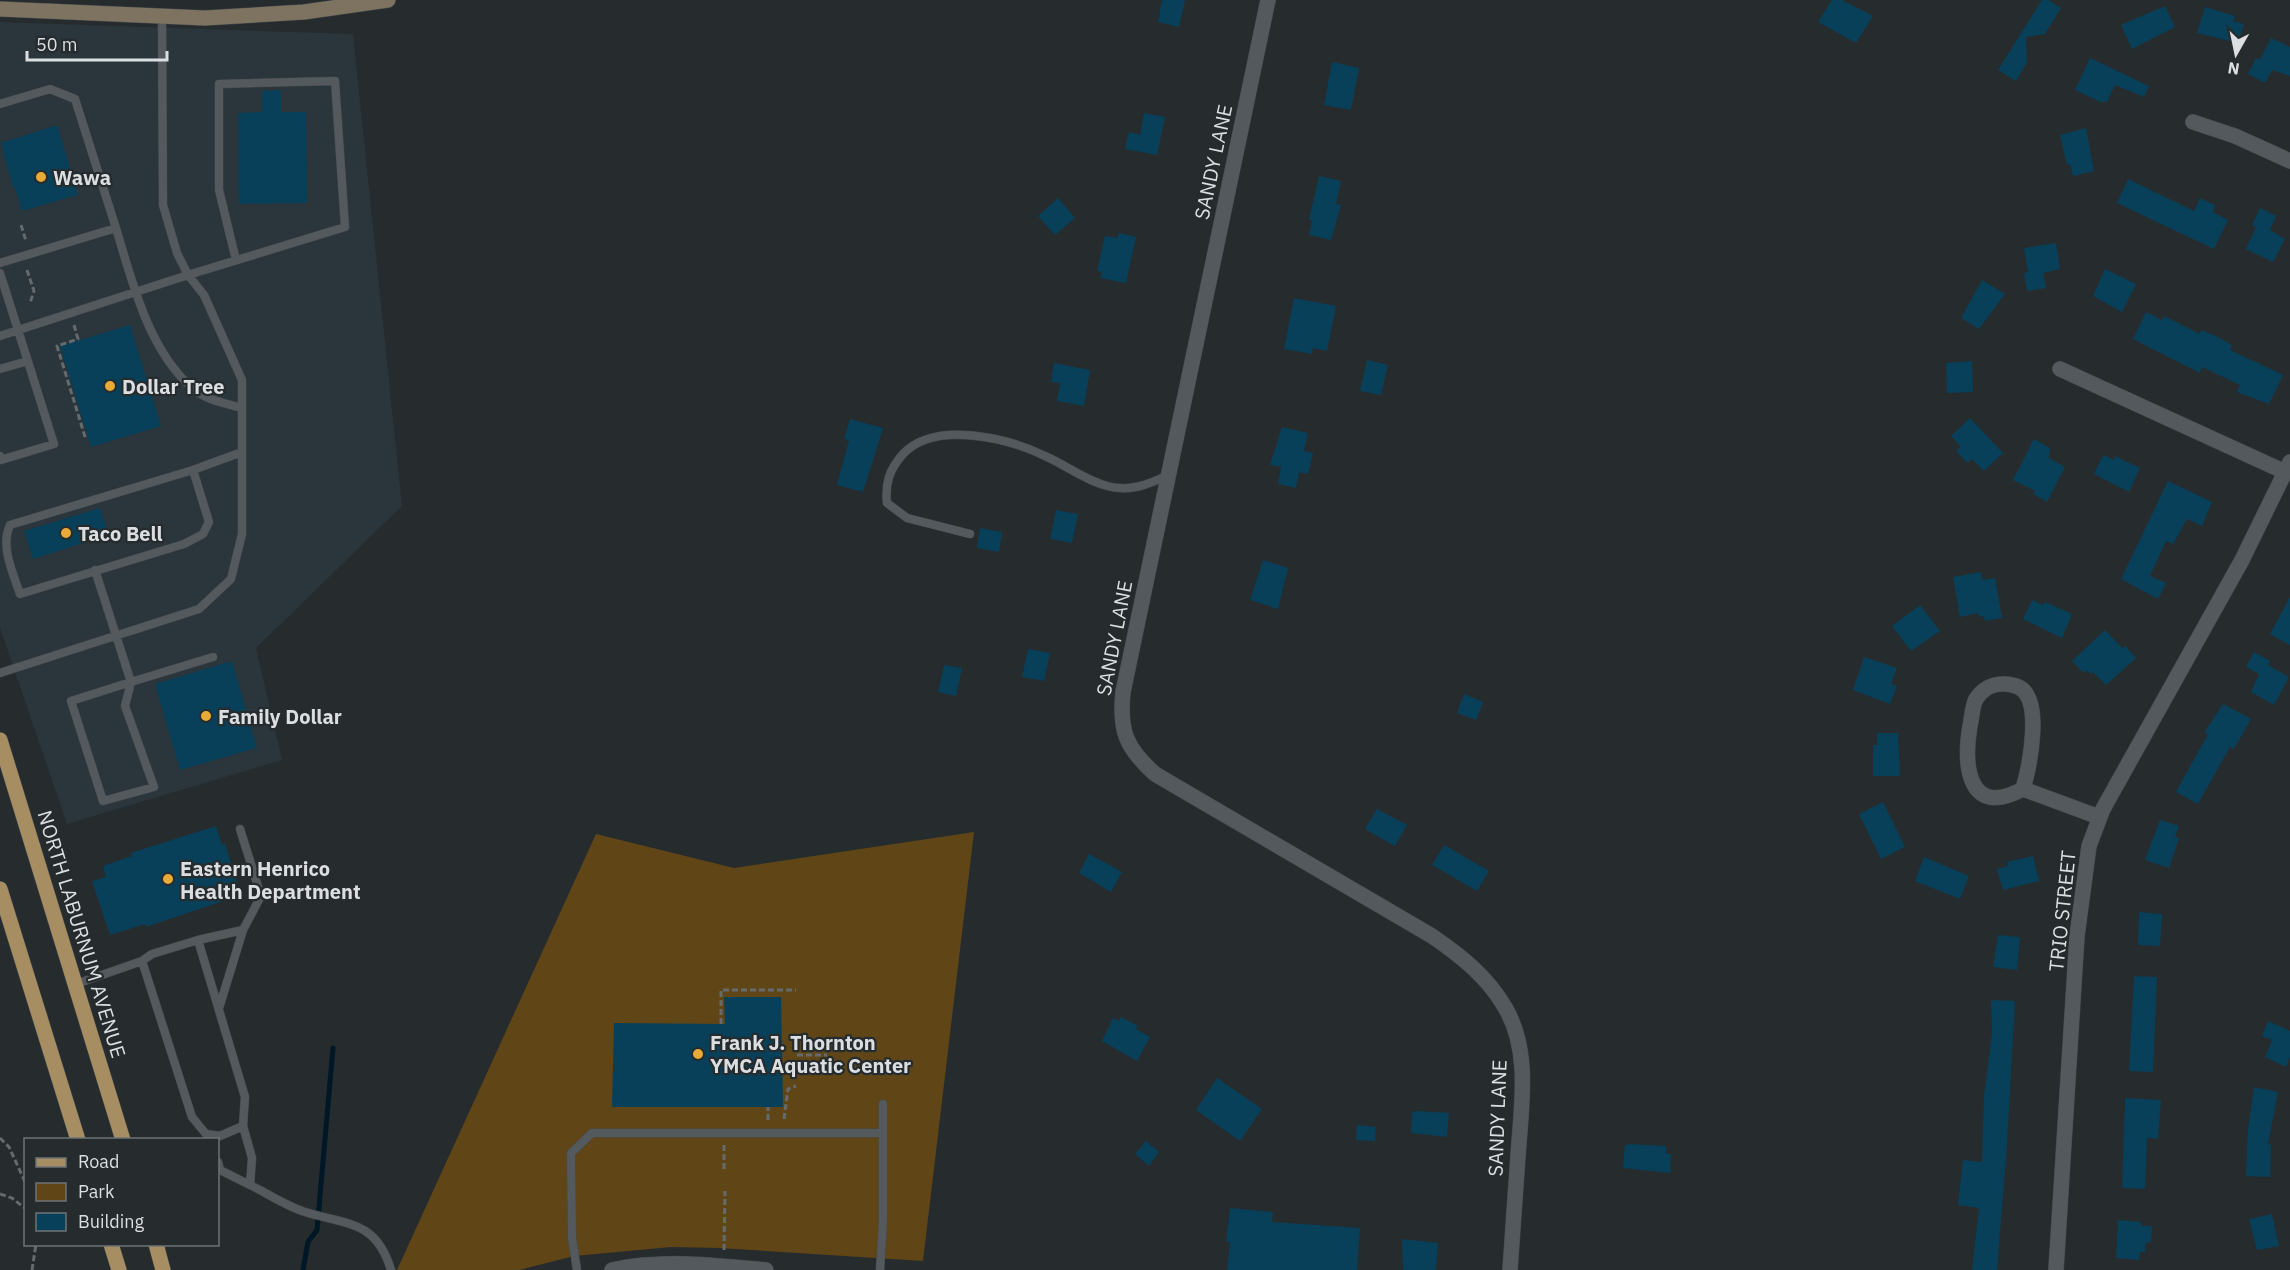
<svg xmlns="http://www.w3.org/2000/svg" width="2290" height="1270" font-family="'IBM Plex Sans',sans-serif">
<rect width="100%" height="100%" fill="#262b2e"/>
<!-- built -->
<path fill="#2a353c" d="M0,22L353,34L402,506L256,648L282,760L67,824L0,628Z"/>
<!-- green -->
<path fill="#604616" d="M974,832L923,1261L720,1248L671,1247L574,1256L519,1270H397L596,834L734,868Z"/>
<g fill="none" stroke-linecap="round" stroke-linejoin="round">
<!-- stream -->
<path stroke="#001726" stroke-width="5" d="M303,1270L308,1242L317,1230L333,1048"/>
</g>
<!-- building -->
<path fill="#084059" d="M1162,0H1185L1179,27L1158,22Z
M1832,0H1842L1873,16L1856,43L1818,22Z
M2042,0H2048L2061,8L2045,34L2026,37L2027,62L2016,81L1998,70Z
M2165,6L2175,27L2132,49L2121,25Z
M2205,7L2235,16L2233,21L2244,24L2238,43L2197,33Z
M2271,38L2290,47V76L2272,70L2265,83L2248,74L2256,58L2260,60Z
M2090,58L2149,86L2144,97L2115,85L2107,102H2101L2075,90Z
M1332,62L1359,68L1351,110L1324,105Z
M281,90V112H306L307,203L239,204L238,113L262,112V91Z
M1144,113L1165,117L1157,155L1125,149L1129,132L1140,135Z
M57,125L78,195L22,211L15,188H13L1,143Z
M2086,128L2094,171L2073,176L2070,164L2067,165L2060,135Z
M1319,176L1341,181L1336,204L1341,205L1331,240L1309,235L1312,220H1309Z
M2128,179L2194,211L2200,198L2215,205L2213,212L2228,220L2214,249L2117,203Z
M1058,198L1075,218L1055,235L1038,216Z
M2260,208L2276,216L2270,230L2285,239L2273,262L2246,249L2256,227L2252,225Z
M1119,233L1136,237L1126,283L1100,278L1102,272L1097,271L1105,236L1117,238Z
M2056,243L2060,269L2043,273L2046,288L2027,291L2024,273L2028,272L2024,248Z
M2105,269L2136,284L2122,312L2093,296Z
M1982,280L2005,294L1979,329L1961,318Z
M1294,298L1336,306L1327,351L1313,348L1312,354L1284,349Z
M2146,312L2162,320L2164,316L2200,334L2201,330L2216,336L2232,345L2230,350L2283,375L2269,404L2237,392L2240,385L2202,367L2200,373L2133,339Z
M130,325L161,426L91,447L60,346Z
M1367,360L1388,365L1381,395L1360,391Z
M1972,361L1973,392L1947,393L1946,363Z
M1054,363L1090,370L1084,406L1057,401L1060,383L1051,382Z
M1970,418L2003,453L1984,471L1972,459L1967,463L1956,451L1961,447L1951,436Z
M850,419L883,428L863,492L837,485L849,440L844,439Z
M1282,427L1308,433L1304,451L1313,453L1308,474L1299,472L1296,488L1278,484L1281,467L1270,465Z
M2034,439L2050,448L2049,458L2065,467L2047,502L2033,494L2035,491L2013,480Z
M2103,455L2114,460L2115,456L2140,468L2129,492L2094,474Z
M2168,481L2212,502L2202,526L2187,519L2173,544L2166,541L2150,576L2166,583L2158,599L2121,579Z
M100,508L109,535L33,559L24,531Z
M1056,510L1078,514L1072,543L1050,539Z
M980,528L1002,532L999,552L977,548Z
M1263,560L1288,568L1278,609L1250,600Z
M1981,572L1982,580L1995,578L2002,618L1985,621L1984,616L1979,617L1978,613L1960,617L1953,577Z
M2290,597V645L2270,634Z
M2032,600L2043,605L2045,602L2072,614L2062,638L2023,619Z
M1920,605L1940,631L1911,651L1892,626Z
M2105,630L2122,648L2125,646L2136,658L2106,685L2093,672L2091,674L2087,670L2084,673L2072,661Z
M1028,649L1050,653L1044,681L1022,677Z
M2254,652L2270,661L2268,665L2289,677L2274,705L2251,692L2259,674L2246,667Z
M1864,657L1897,668L1891,684L1897,686L1890,704L1853,690Z
M232,661L257,748L180,770L155,684Z
M944,665L962,668L956,696L938,692Z
M1464,694L1483,702L1476,720L1457,713Z
M2223,704L2251,719L2234,749L2230,747L2198,804L2176,792L2208,734L2204,733Z
M1877,733H1898L1900,776H1873V745H1877Z
M1883,802L1905,847L1881,859L1859,814Z
M1377,809L1407,825L1395,846L1365,829Z
M2160,820L2179,826L2175,837L2179,838L2169,868L2145,860Z
M216,826L222,845L225,844L241,895L146,927L145,924L110,935L92,881L106,877L103,866L132,856L131,853Z
M1444,845L1489,871L1477,891L1432,865Z
M1089,854L1122,872L1111,892L1079,873Z
M2033,856L2039,881L2003,890L1997,869L2008,866L2007,862Z
M1924,857L1969,876L1960,899L1915,881Z
M2139,912L2162,914L2160,946L2138,945Z
M1998,935L2020,937L2017,970L1993,967Z
M2134,976L2157,977L2153,1072L2129,1071Z
M724,997H781L783,1107H612L614,1023L725,1024Z
M1991,1000L2015,1001L2007,1145L1997,1270H1972L1979,1208L1958,1205L1963,1160L1982,1162L1984,1096L1992,1033Z
M1121,1017L1138,1026L1136,1029L1150,1037L1137,1061L1102,1041L1113,1018L1119,1021Z
M2268,1021L2290,1031V1057L2286,1067L2265,1057L2272,1040L2262,1036Z
M1217,1078L1262,1109L1240,1141L1196,1110Z
M2254,1087L2278,1092L2268,1144H2271L2270,1177L2246,1176L2248,1129Z
M2125,1098L2161,1100L2158,1139L2147,1138L2145,1189L2122,1188Z
M1418,1111L1449,1113L1447,1137L1411,1133L1412,1112Z
M1357,1125L1376,1127L1375,1141L1356,1140Z
M1146,1141L1159,1152L1149,1166L1135,1154Z
M1631,1144L1666,1146V1154H1671L1670,1173L1623,1168L1625,1145Z
M1230,1208L1273,1212L1272,1222L1360,1228L1357,1270H1227L1230,1242H1226Z
M2272,1214L2279,1246L2257,1250L2249,1219Z
M2118,1220L2141,1222V1226H2152L2151,1243L2146,1242L2145,1252H2140L2139,1260L2116,1258Z
M1402,1239L1438,1243L1436,1270H1403Z"/>
<g fill="none" stroke-linecap="round" stroke-linejoin="round">
<!-- lane casing -->
<g stroke="#44484b" stroke-width="9">
<path id="lane" d="M162,16L163,205L177,253L188,275L345,227L335,81L219,84V190L236,260
M0,104L50,89L75,99C88,141 102,183 115,225C132,280 147,348 192,388C205,400 225,403 242,408
M0,263L116,228
M0,273L54,444L1,460L0,456
M0,336L188,275L204,295L242,380V534L231,579L199,609L0,673
M0,369L28,361
M193,470L209,522L203,534L184,544L20,594C13,573 0,546 10,525L193,470L242,452
M970,534L907,518L887,503C885,483 889,470 903,454C935,420 1008,438 1045,456C1066,465 1084,480 1107,486C1129,492 1148,485 1168,475
M95,570L131,682L71,701L103,801L154,787L125,706L131,682L213,657
M198,940L243,930
M76,984L142,961L192,1117L206,1134L220,1136L243,1126L245,1097L198,940L152,954L142,961
M219,1008L243,930L261,896L240,829
M218,1162L220,1170L250,1185L252,1158L243,1126
M250,1185C267,1193 286,1206 305,1212C347,1225 376,1220 391,1270
M577,1270L572,1238L571,1153L592,1133H883
M880,1270L883,1221V1104"/>
</g>
<!-- street casing -->
<g stroke="#44484b" stroke-width="16">
<path id="street" d="M1268,0L1123,692C1119,731 1126,748 1155,774L1432,936C1461,956 1488,977 1506,1009C1531,1053 1521,1108 1518,1156C1515,1194 1513,1232 1510,1270
M2193,122L2235,136L2290,161
M2060,369L2285,472
M2023,789C2029,768 2045,695 2016,686C2000,681 1985,685 1976,699C1972,706 1972,718 1970,726C1963,768 1969,818 2023,789L2099,817
M612,1270C662,1259 715,1265 766,1270
M2056,1270L2077,936L2089,846L2103,809L2242,560L2290,462"/>
</g>
<!-- secondary casing -->
<g stroke="#44484b" stroke-width="16">
<path id="secondary" d="M0,9L205,18L304,12L388,0"/>
</g>
<!-- primary casing -->
<g stroke="#44484b" stroke-width="16">
<path id="primary" d="M0,740L123,1140
M0,889L78,1140
M111,1244L119,1270
M156,1244L163,1270"/>
</g>
<!-- path -->
<path stroke="#656a6c" stroke-width="3" stroke-dasharray="6 3" stroke-linecap="butt" d="M21,225L26,241
M27,270L34,291L30,303
M74,325L78,339L57,346L86,440
M721,1024V990H796
M797,1055H827
M784,1119L788,1089L796,1086
M768,1120V1107
M0,1138L9,1147L26,1184
M724,1145V1169
M0,1194L12,1198L26,1209
M724,1250L725,1191
M32,1270L36,1244"/>
<!-- lane -->
<use href="#lane" stroke="#54595d" stroke-width="8"/>
<!-- street -->
<use href="#street" stroke="#54595d" stroke-width="15"/>
<!-- secondary -->
<use href="#secondary" stroke="#7d7360" stroke-width="15"/>
<!-- primary -->
<use href="#primary" stroke="#a68e62" stroke-width="15"/>
</g>
<!-- markers -->
<g fill="#e8ab37" stroke="#262b2e" stroke-width="2">
<circle cx="41" cy="177" r="6"/>
<circle cx="110" cy="386" r="6"/>
<circle cx="66" cy="533" r="6"/>
<circle cx="206" cy="716" r="6"/>
<circle cx="168" cy="879" r="6"/>
<circle cx="698" cy="1054" r="6"/>
</g>
<g text-anchor="middle" dominant-baseline="central" stroke-width="4.5" stroke-linejoin="round" paint-order="stroke">
<!-- street labels -->
<g font-size="20" fill="#dbdfe1" stroke="#262b2e">
<text transform="translate(1213 162) rotate(-78)">SANDY LANE</text>
<text transform="translate(1114 638) rotate(-79)">SANDY LANE</text>
<text transform="translate(2062 911) rotate(-84)">TRIO STREET</text>
<text transform="translate(82 934) rotate(73)">NORTH LABURNUM AVENUE</text>
<text transform="translate(1497 1118) rotate(-88)">SANDY LANE</text>
</g>
<!-- poi labels -->
<g font-size="20" font-weight="bold" fill="#dbdfe1" stroke="#262b2e" text-anchor="start">
<text x="53" y="177">Wawa</text>
<text x="122" y="386">Dollar Tree</text>
<text x="78" y="533">Taco Bell</text>
<text x="218" y="716">Family Dollar</text>
<text x="180" y="868">Eastern Henrico<tspan x="180" dy="23">Health Department</tspan></text>
<text x="710" y="1042">Frank J. Thornton<tspan x="710" dy="23">YMCA Aquatic Center</tspan></text>
</g>
</g>
<!-- legend -->
<rect x="24" y="1138" width="195" height="108" fill="#262b2e" stroke="#6e7376" stroke-width="1.5"/>
<rect x="36" y="1158" width="30" height="9" fill="#a68e62" stroke="#6e7376" stroke-width="1.5"/>
<text x="78" y="1168" font-size="18" fill="#dbdfe1">Road</text>
<rect x="36" y="1183" width="30" height="18" fill="#604616" stroke="#6e7376" stroke-width="1.5"/>
<text x="78" y="1198" font-size="18" fill="#dbdfe1">Park</text>
<rect x="36" y="1213" width="30" height="18" fill="#084059" stroke="#6e7376" stroke-width="1.5"/>
<text x="78" y="1228" font-size="18" fill="#dbdfe1">Building</text>
<!-- north arrow -->
<g transform="translate(2236 54) rotate(189)" stroke="#262b2e" stroke-width="4.5" paint-order="stroke">
<path d="M0-4.5L10 22L0 15L-10 22Z" fill="#dbdfe1"/>
<text y="-9" font-size="16" font-weight="bold" text-anchor="middle" fill="#dbdfe1">N</text>
</g>
<!-- scale -->
<path d="M27 51v9h140v-9" fill="none" stroke="#dbdfe1" stroke-width="3"/>
<text x="36" y="51" font-size="18" fill="#dbdfe1" stroke="#262b2e" stroke-width="4.5" paint-order="stroke">50 m</text>
</svg>
